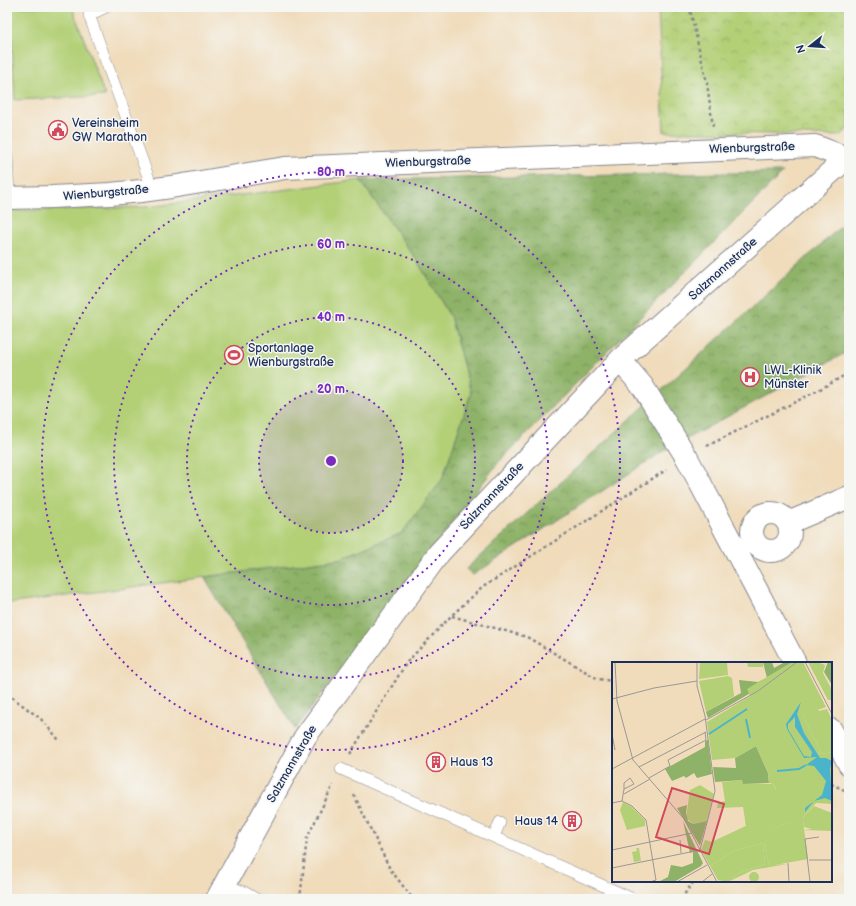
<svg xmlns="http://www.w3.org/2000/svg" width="856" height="906" font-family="'Balsamiq Sans',sans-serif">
<defs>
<pattern id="forest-crowns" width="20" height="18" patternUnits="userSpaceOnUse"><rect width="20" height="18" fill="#8eb268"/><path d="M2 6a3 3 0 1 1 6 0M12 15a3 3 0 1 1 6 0" fill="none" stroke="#739159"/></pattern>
<pattern id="park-crowns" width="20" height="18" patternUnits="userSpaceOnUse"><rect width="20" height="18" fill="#b3d077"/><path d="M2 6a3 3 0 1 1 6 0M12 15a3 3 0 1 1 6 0" fill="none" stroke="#99b369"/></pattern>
</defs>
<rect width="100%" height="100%" fill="#f6f6f2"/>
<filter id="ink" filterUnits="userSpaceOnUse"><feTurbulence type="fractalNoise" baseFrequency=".025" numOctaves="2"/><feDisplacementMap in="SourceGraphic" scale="8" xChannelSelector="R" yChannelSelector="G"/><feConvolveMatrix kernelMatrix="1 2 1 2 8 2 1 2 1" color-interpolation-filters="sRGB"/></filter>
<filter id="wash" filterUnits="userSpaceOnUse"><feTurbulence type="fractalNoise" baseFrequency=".012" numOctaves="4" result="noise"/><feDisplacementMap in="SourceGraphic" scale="16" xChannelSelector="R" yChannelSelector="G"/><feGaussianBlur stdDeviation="0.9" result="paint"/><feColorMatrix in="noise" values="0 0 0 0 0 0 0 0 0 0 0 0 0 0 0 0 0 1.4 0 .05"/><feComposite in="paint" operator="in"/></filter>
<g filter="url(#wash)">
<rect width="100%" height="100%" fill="#f0dcbb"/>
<!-- green -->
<path fill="#b3d077" stroke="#67806a" d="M7,7H72L105,96L15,100L11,25H7Z
M360,180L416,259L450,316L471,393L442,480L402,533L339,559L7,604V211L147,207Z"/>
<!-- forest -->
<path fill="url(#forest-crowns)" stroke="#547063" d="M783,172L498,463L295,729L204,577L339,559L402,533L442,480L471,393L450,316L416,259L360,180Z
M849,219V351L662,452L473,575L466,569Z"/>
<!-- park -->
<path fill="url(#park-crowns)" stroke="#67806a" d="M658,7H849V128L840,136L697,132H664Z"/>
</g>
<g filter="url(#ink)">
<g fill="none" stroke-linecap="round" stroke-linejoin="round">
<!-- lane casing -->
<g stroke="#86868c" stroke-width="12">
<path id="lane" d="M106,7L89,15L153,190
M7,155L9,198
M341,769L633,899
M494,837L500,822
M225,885L244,892L256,899"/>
</g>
<!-- street casing -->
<g stroke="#86868c" stroke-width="24">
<path id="street" d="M7,198L52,197L110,194L141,191L171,187L285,168L815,146L849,159
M620,360L643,387L687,458L795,663
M752 532a19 19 0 1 1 38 0a19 19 0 1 1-38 0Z
M788,523L849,497
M831,730L849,764
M217,899L305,737L439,553L620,360L849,156"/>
</g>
<!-- path -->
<path stroke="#86868c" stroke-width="2.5" stroke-dasharray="3 3" stroke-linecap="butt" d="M687,7L691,14L707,83L713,127
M707,446L813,393L849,373
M452,616L527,637L598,679L613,681
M7,694L40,718L59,740
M350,754L407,662L452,615L483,587L666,470
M831,784L849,792
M354,795L390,869L413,899
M300,899L307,838L333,785
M681,899L694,881"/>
<!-- lane -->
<use href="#lane" stroke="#fff" stroke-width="11"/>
<!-- street -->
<use href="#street" stroke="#fff" stroke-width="22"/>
</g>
</g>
<!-- distance rings -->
<circle cx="331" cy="461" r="72" fill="#7b2cbf" fill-opacity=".12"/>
<g fill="none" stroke="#7b2cbf" stroke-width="2" stroke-dasharray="2 4">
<circle cx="331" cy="461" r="72"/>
<circle cx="331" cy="461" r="144"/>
<circle cx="331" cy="461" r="217"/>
<circle cx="331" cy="461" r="289"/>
</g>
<!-- icons -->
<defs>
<g id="civic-ring" transform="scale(1)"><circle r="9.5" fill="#f6f6f2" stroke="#d1495b" stroke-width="1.5"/><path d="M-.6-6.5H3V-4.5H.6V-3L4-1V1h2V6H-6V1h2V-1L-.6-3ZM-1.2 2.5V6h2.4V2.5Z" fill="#d1495b"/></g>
<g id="stadium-ring" transform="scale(1)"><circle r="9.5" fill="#f6f6f2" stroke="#d1495b" stroke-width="1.5"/><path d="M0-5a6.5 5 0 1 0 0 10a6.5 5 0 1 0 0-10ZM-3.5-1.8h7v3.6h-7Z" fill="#d1495b"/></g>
<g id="hospital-ring" transform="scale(1)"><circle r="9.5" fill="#f6f6f2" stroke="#d1495b" stroke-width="1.5"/><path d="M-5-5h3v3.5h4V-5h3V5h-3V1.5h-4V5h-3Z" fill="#d1495b"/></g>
<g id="building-ring" transform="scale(1)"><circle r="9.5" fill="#f6f6f2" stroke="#d1495b" stroke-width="1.5"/><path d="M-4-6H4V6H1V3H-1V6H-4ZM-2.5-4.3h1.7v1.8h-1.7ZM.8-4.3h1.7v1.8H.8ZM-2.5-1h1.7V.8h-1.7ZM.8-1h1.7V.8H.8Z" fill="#d1495b"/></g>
</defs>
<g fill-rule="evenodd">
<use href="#civic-ring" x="58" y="130"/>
<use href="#stadium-ring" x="234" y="355"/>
<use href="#hospital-ring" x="750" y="377"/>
<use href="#building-ring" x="436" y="762"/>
<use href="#building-ring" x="572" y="821"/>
</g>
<g text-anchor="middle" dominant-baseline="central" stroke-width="3" stroke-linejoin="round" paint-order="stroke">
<!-- poi labels -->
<g font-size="12" fill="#1b2f5e" stroke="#f6f6f2" text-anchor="start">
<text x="72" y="123">Vereinsheim<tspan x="72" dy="14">GW Marathon</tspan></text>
<text x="248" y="348">Sportanlage<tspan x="248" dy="14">Wienburgstraße</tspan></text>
<text x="764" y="370">LWL-Klinik<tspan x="764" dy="14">Münster</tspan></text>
<text x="450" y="762">Haus 13</text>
<text x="558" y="821" text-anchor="end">Haus 14</text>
</g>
<!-- street labels -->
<g font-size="12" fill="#1b2f5e" stroke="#f6f6f2">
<text transform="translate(752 148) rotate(-2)">Wienburgstraße</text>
<text transform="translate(428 162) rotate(-2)">Wienburgstraße</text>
<text transform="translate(106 193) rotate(-5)">Wienburgstraße</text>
<text transform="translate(723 269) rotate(-42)">Salzmannstraße</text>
<text transform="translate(492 496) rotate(-47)">Salzmannstraße</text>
<text transform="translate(292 764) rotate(-60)">Salzmannstraße</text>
</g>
</g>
<!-- overview -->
<g transform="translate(612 662)">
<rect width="220" height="220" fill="#f0dcbb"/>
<path d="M88,0H115L116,13L87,17ZM135,0H151V5H136ZM196,0H213L208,1L213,3L211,11L220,28V38H216ZM116,14L120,16L122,34L94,50L87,19ZM206,47L207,49L215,47L220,58V90L210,92L191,53ZM130,118L131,122H161L164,128L139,162L102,181L93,178L100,180L134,164L131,145L105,146L106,141L113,139L110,120ZM88,123L102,132L95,159L81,162L74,156L78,128ZM11,140L20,145L33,158V164L15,168L8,148ZM202,144L220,151V169L192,168L200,167L192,165L191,155ZM191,159L196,197L157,204L153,181L154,169L175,161ZM151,181L153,202L127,211L116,220L106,218L98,204L122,189ZM137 215a5 5 0 1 1 10 0a5 5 0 1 1-10 0Z" fill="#b3d077"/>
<path d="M151,0H160L162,6L173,0H191L96,56L94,50L129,31L127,18L146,20L155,16ZM216,0H220V23L212,10ZM96,78L100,112L85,116L82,111L74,116L72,114L60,119L53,107L93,85V79ZM144,84L156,111L157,121L131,122L130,118L103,120L101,105L124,106L123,96ZM75,143L74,151L76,159L81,162L95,159L88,184L65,146ZM71,159L91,201L89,204L62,220H46L56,215L59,203L70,205L81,201V190L78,191Z" fill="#8eb268"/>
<path d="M180,0H191L214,45L191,53L210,92L220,90V142L204,141L191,155L192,160L175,161L155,169L153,181L157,203L175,202L141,208L116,220L127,211L153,202L151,181L122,189L98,204L89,188L93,178L100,180L134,164L133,157L164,127L161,122L157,121L156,111L144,84L123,96L100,98L95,60L138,34L135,27ZM24,186H27L29,199L22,200L20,190L25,189Z" fill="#b3d077"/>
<path d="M189,40L185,52L192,71L208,96H214L220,99L218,107L220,139L213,136L202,139L193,150V146L210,133L214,119L202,104L194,103L205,95L192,96L175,67L174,62ZM183,55V65L200,90L199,95L192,94L176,67V62Z" fill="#4cb4ca" fill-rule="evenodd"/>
<path fill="none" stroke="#4cb4ca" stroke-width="2" d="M134,57L138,76M97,72L135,47M165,109L187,107L194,103"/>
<path fill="none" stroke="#9b9796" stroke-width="1" d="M3,0L5,39L21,98L72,157L105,220M85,0V24L93,54L103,129L88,188M193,0L220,52M0,37L42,26L85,19M94,58L146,29L185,0M0,72L3,88M27,105L94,70M0,107L93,57M37,116L58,104L56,98L94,78L93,70M12,132L38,117M10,139L12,127L22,122L18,116L12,121V127M0,141L10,139L20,144L34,158L44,218L38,220M68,178L69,191M0,188L80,171M197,198H220M176,201L177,220M0,206L88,188M65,220L95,203M90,220L100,212M198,220L193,177L207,175"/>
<path fill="#d1495b" fill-opacity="0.15" stroke="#d1495b" stroke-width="2" d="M60,126L112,142L97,192L44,175Z"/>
<rect width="220" height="220" fill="none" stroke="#1b2f5e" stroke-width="2"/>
</g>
<circle cx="331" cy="461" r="6" fill="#7b2cbf" stroke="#f6f6f2" stroke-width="2"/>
<g font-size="12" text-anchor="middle" font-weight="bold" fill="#7b2cbf" stroke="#f6f6f2" stroke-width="3" stroke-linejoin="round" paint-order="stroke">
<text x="331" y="176">80 m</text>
<text x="331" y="248">60 m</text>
<text x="331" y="321">40 m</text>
<text x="331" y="393">20 m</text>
</g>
<!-- margin -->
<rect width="856" height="906" fill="none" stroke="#f6f6f2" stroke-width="24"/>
<!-- north arrow -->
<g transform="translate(810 46) rotate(253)" stroke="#f6f6f2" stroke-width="3" paint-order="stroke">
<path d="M0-3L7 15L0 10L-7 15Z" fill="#1b2f5e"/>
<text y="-6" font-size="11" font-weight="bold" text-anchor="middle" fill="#1b2f5e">N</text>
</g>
</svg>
